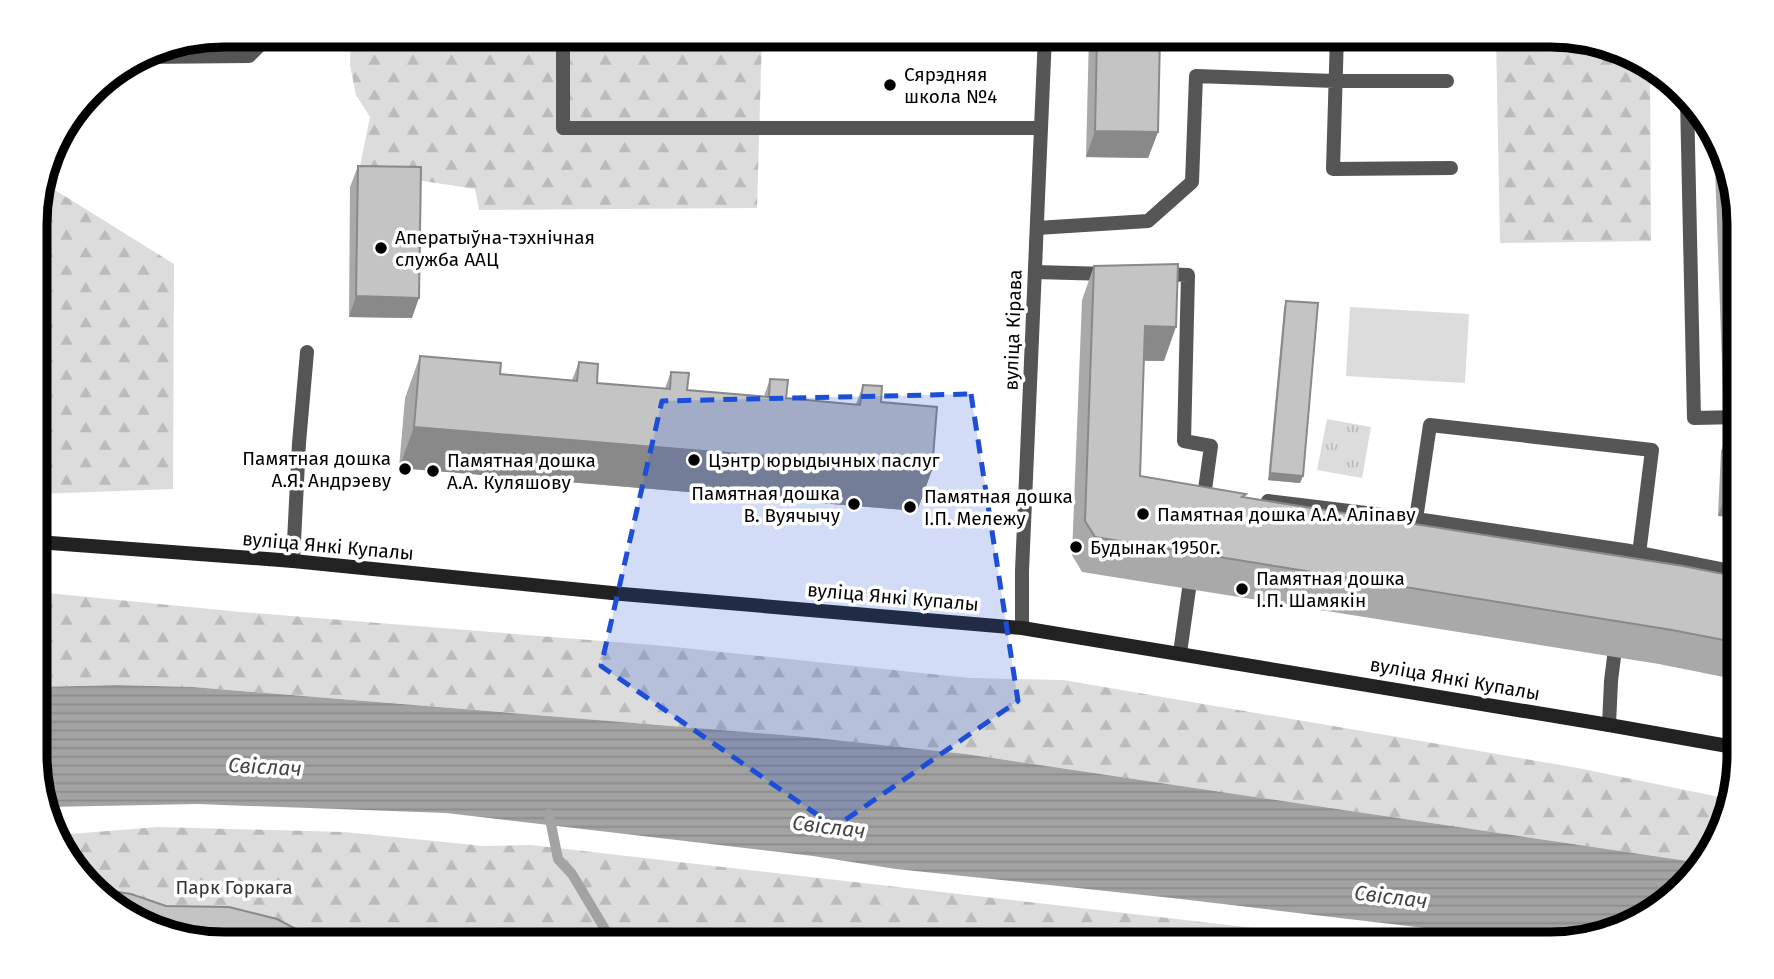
<svg xmlns="http://www.w3.org/2000/svg" width="1774" height="979" font-family="'Fira Sans',sans-serif">
<defs>
<pattern id="forest-firs" width="22" height="20" patternUnits="userSpaceOnUse" patternTransform="scale(1.75)"><rect width="22" height="20" fill="#dcdcdc"/><path d="M5 1l3.5 6h-7zM16 11l3.5 6h-7z" fill="#bbb"/></pattern>
<pattern id="park-tufts" width="24" height="20" patternUnits="userSpaceOnUse" patternTransform="scale(1.75)"><rect width="24" height="20" fill="#dcdcdc"/><path d="M3 7l-1-3M5 7V3M7 7l1-3M15 17l-1-3M17 17v-4M19 17l1-3" fill="none" stroke="#bbb"/></pattern>
<pattern id="water-rules" width="6" height="5" patternUnits="userSpaceOnUse" patternTransform="scale(1.75)"><rect width="6" height="5" fill="#a3a3a3"/><path d="M0 2.5h6" fill="none" stroke="#8b8b8b"/></pattern>
</defs>
<rect width="100%" height="100%" fill="#fff"/>
<!-- grass -->
<path fill="#dcdcdc" d="M1350,307L1469,314L1465,383L1346,376Z"/>
<!-- forest -->
<path fill="url(#forest-firs)" d="M351,35H762L757,208L479,210L475,189L359,171L370,117L356,95L350,65Z
M1496,35H1550L1644,60L1650,65L1651,241L1500,243Z
M42,182L174,264L173,489L37,494V200Z
M37,592L241,612L665,646L969,678L1063,680L1578,768L1729,799L1714,849L1701,863L966,754L807,737L193,687L117,685L37,687Z
M158,827L344,832L484,846L531,845L1395,944H224L130,919L67,860L58,835Z"/>
<!-- park -->
<path fill="url(#park-tufts)" d="M1327,419L1371,427L1362,478L1317,470Z"/>
<!-- water -->
<path fill="url(#water-rules)" d="M117,685L193,687L807,737L966,754L1701,863L1655,912L1562,944H1534L1467,933L1172,898L896,869L813,856L446,813L197,804L47,807L37,779V687Z
M942,935L1007,944H808L811,941L838,938Z"/>
<g fill="none" stroke-linecap="round" stroke-linejoin="round">
<!-- stream -->
<path stroke="#a3a3a3" stroke-width="10" d="M549,814L558,859L572,874L609,936V944"/>
<!-- service -->
<path stroke="#555" stroke-width="14" d="M563,35V128H1041
M1337,35L1333,169L1451,168
M140,57L249,56L270,35
M1687,100L1694,418L1739,417
M1037,228L1148,221L1192,182L1196,76L1335,81H1447
M1035,272L1108,274
M1160,274L1188,275L1184,441L1211,446L1203,504
M1268,501L1416,519L1630,551L1721,569
M1416,519L1430,425L1652,450L1639,554
M293,561L299,443L307,352
M1180,653L1189,589
M1609,725L1611,681L1614,657"/>
<!-- minor -->
<path stroke="#555" stroke-width="14" d="M1022,628V571L1045,35"/>
<!-- secondary -->
<path stroke="#222" stroke-width="14" d="M37,542L293,561L622,594L1022,628L1609,725L1739,748"/>
</g>
<!-- wall -->
<path fill="#a9a9a9" d="M1089,35H1160L1158,132L1148,158L1086,157Z
M1714,139L1739,211V392H1723Z
M358,166L412,318L349,317L350,187Z
M1094,266L1164,361H1144L1140,476L1245,497L1739,577V680L1659,664L1082,572L1072,555L1082,300Z
M1286,301L1303,476L1300,483L1268,480L1284,308Z
M420,356L500,374L572,380L579,362L597,383L665,388L671,372L687,390L764,396L770,379L786,398L856,404L863,385L881,402L932,470L917,511L399,468L405,398Z
M1733,417L1739,517L1718,516L1721,451Z"/>
<!-- shaded-wall -->
<path fill="#898989" d="M1095,131L1158,132L1148,158L1086,157Z
M356,296L419,298L412,318L349,317Z
M1145,326L1176,327L1164,361L1133,360Z
M1738,351L1739,392H1723Z
M414,427L932,470L917,511L399,468Z
M1270,473L1303,476L1300,483L1268,480Z
M1730,482H1739V517L1718,516Z"/>
<!-- building -->
<path fill="#c4c4c4" stroke="#898989" stroke-width="2" d="M1097,35H1160L1158,132L1095,131Z
M358,166L421,167L419,298L356,296Z
M1732,193L1739,211L1738,351Z
M1178,264L1176,327L1145,326L1140,476L1246,494L1242,497L1683,566L1739,577V643L1672,630L1095,537L1085,521L1094,266Z
M1286,301L1318,303L1303,476L1270,473Z
M420,356L501,363L500,374L577,381L579,362L598,364L597,383L670,389L671,372L689,373L687,390L769,397L770,379L788,380L786,398L860,405L863,385L882,386L881,402L937,407L932,470L414,427Z
M1733,417H1739V482H1730Z
M111,891L131,894L166,906L229,907L277,919L309,936L314,944H224L130,919L103,894Z"/>
<!-- marked area -->
<path fill="#1d4ed8" fill-opacity="0.2" stroke="#1d4ed8" stroke-width="5" stroke-dasharray="14 9" stroke-linejoin="round" d="M971,394L1018,701L835,827L601,666L662,401Z"/>
<!-- markers -->
<g fill="#000" stroke="#fff" stroke-width="2.5">
<circle cx="890" cy="85" r="7"/>
<circle cx="381" cy="248" r="7"/>
<circle cx="694" cy="460" r="7"/>
<circle cx="405" cy="469" r="7"/>
<circle cx="433" cy="471" r="7"/>
<circle cx="854" cy="504" r="7"/>
<circle cx="910" cy="507" r="7"/>
<circle cx="1143" cy="514" r="7"/>
<circle cx="1076" cy="547" r="7"/>
<circle cx="1242" cy="589" r="7"/>
</g>
<g text-anchor="middle" dominant-baseline="central" stroke-width="7" stroke-linejoin="round" paint-order="stroke">
<!-- poi labels -->
<g font-size="19" fill="#000" stroke="#fff" text-anchor="start">
<text x="904" y="74">Сярэдняя<tspan x="904" dy="22">школа №4</tspan></text>
<text x="395" y="237">Аператыўна-тэхнічная<tspan x="395" dy="22">служба ААЦ</tspan></text>
<text x="391" y="458" text-anchor="end">Памятная дошка<tspan x="391" dy="22">А.Я. Андрэеву</tspan></text>
<text x="447" y="460">Памятная дошка<tspan x="447" dy="22">А.А. Куляшову</tspan></text>
<text x="708" y="460">Цэнтр юрыдычных паслуг</text>
<text x="840" y="493" text-anchor="end">Памятная дошка<tspan x="840" dy="22">В. Вуячычу</tspan></text>
<text x="924" y="496">Памятная дошка<tspan x="924" dy="22">І.П. Мележу</tspan></text>
<text x="1157" y="514">Памятная дошка А.А. Аліпаву</text>
<text x="1090" y="547">Будынак 1950г.</text>
<text x="1256" y="578">Памятная дошка<tspan x="1256" dy="22">І.П. Шамякін</tspan></text>
</g>
<!-- street labels -->
<g font-size="19" fill="#000" stroke="#fff">
<text transform="translate(1013 330) rotate(-88)">вуліца Кірава</text>
<text transform="translate(328 546) rotate(5)">вуліца Янкі Купалы</text>
<text transform="translate(893 597) rotate(5)">вуліца Янкі Купалы</text>
<text transform="translate(1455 679) rotate(10)">вуліца Янкі Купалы</text>
</g>
<!-- park labels -->
<g font-size="19" fill="#333" stroke="#fff">
<text x="234" y="887">Парк Горкага</text>
</g>
<!-- water labels -->
<g font-size="21" font-style="italic" fill="#444" stroke="#fff">
<text transform="translate(265 767) rotate(3)">Свіслач</text>
<text transform="translate(829 827) rotate(7)">Свіслач</text>
<text transform="translate(1391 897) rotate(7)">Свіслач</text>
</g>
</g>
<!-- crop -->
<path d="M0 0H1774V979H0ZM224 47H1550A177 177 0 0 1 1727 224V755A177 177 0 0 1 1550 932H224A177 177 0 0 1 47 755V224A177 177 0 0 1 224 47Z" fill="#fff" fill-rule="evenodd"/>
<path fill="none" stroke="#000" stroke-width="9" d="M224 47H1550A177 177 0 0 1 1727 224V755A177 177 0 0 1 1550 932H224A177 177 0 0 1 47 755V224A177 177 0 0 1 224 47Z"/>
</svg>
